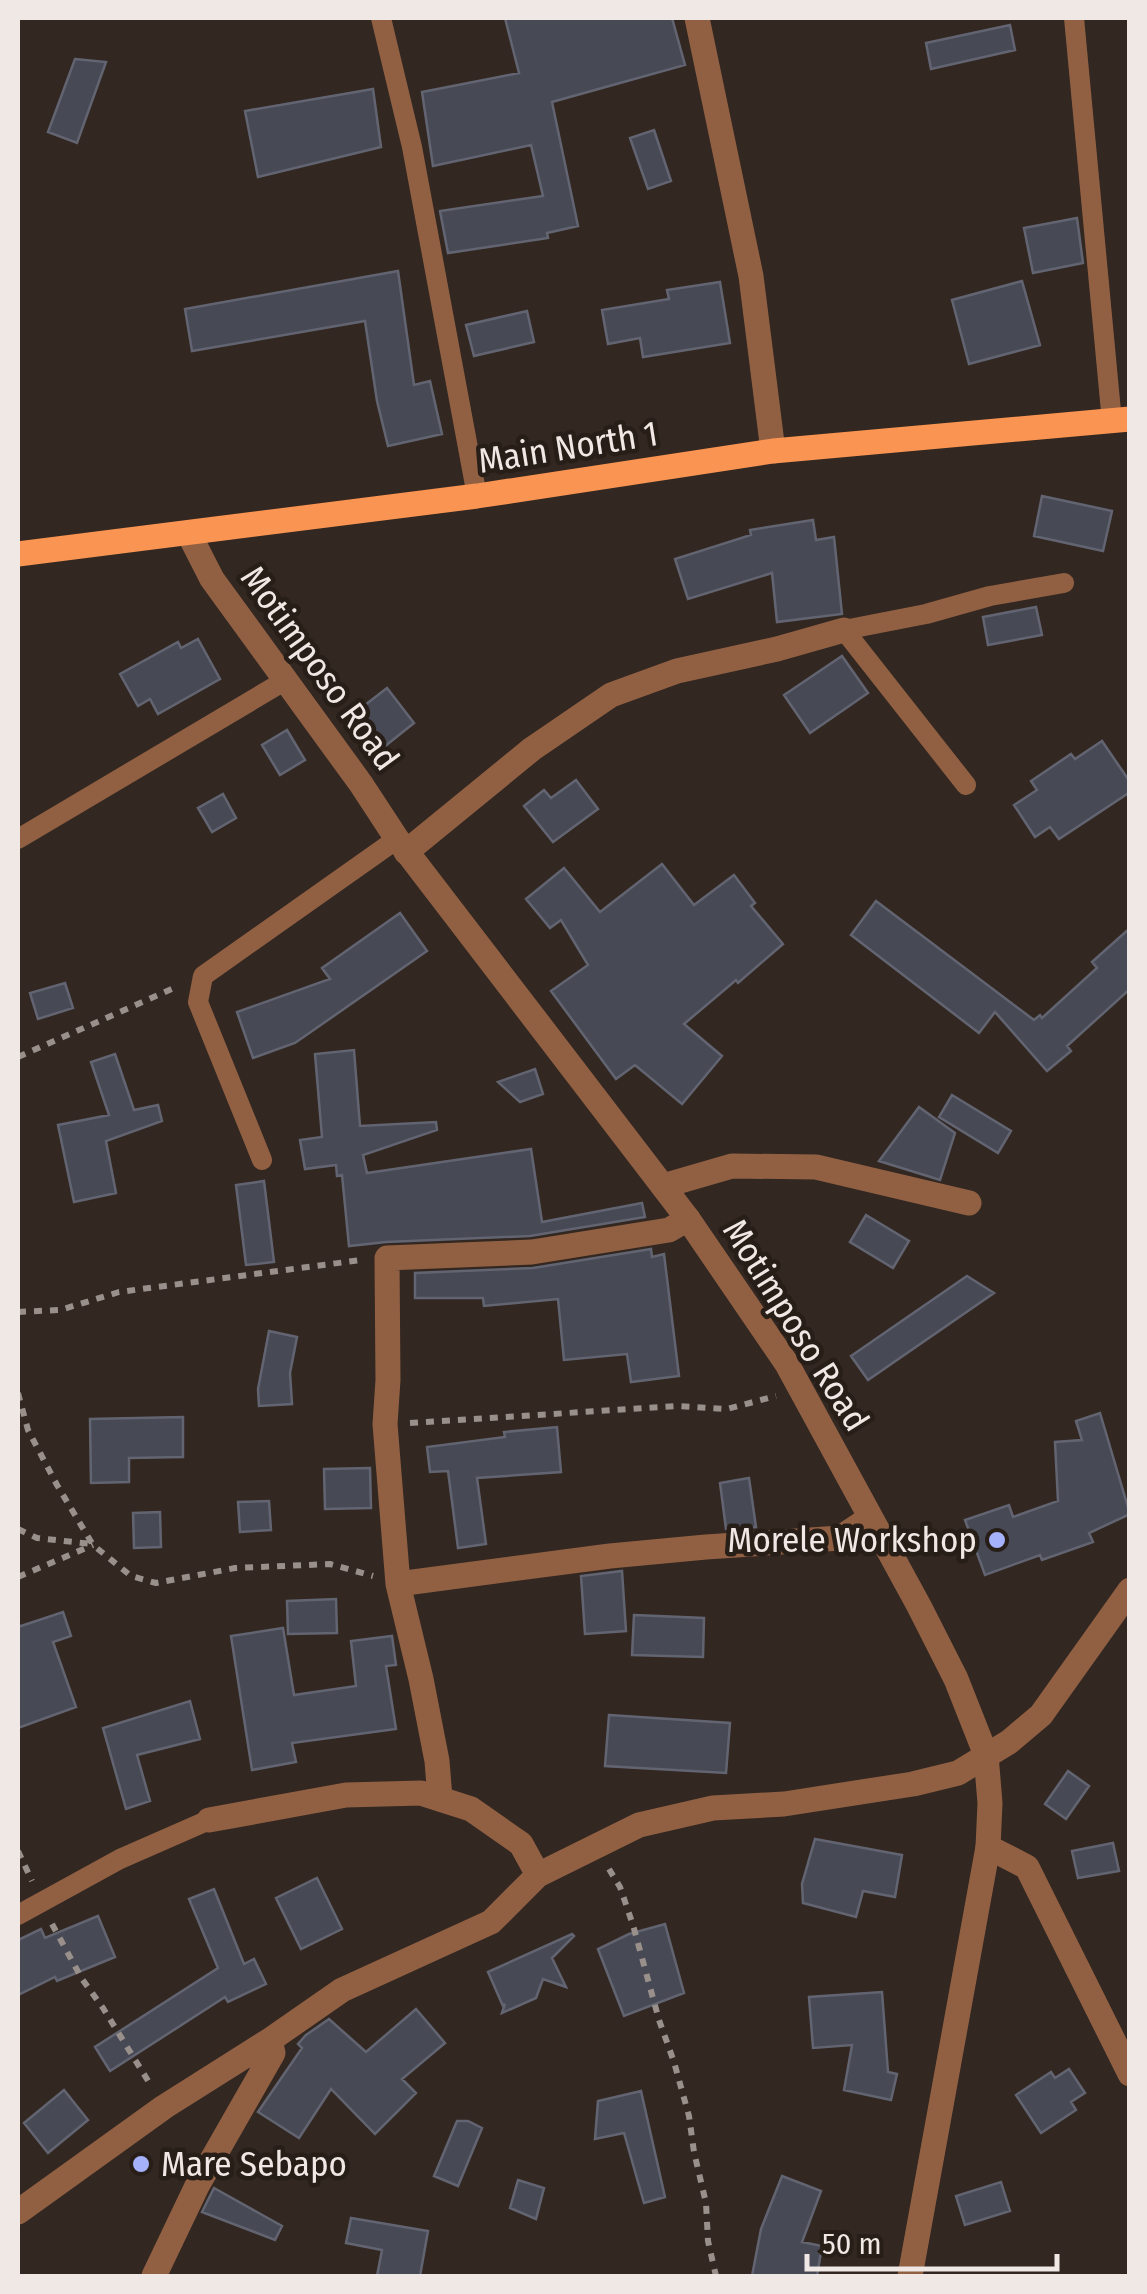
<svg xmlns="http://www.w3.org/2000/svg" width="1147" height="2294" font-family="'Fira Sans Condensed',sans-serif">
<rect width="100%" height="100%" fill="#322721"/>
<!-- building -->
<path fill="#474955" stroke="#626571" stroke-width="2.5" d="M505,18H672L685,65L552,102L578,226L547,233L548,238L448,253L440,211L543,196L531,145L433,166L422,92L519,73Z
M1010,25L1015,50L931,69L926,43Z
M75,59L106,62L77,143L48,132Z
M373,89L381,147L258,177L245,111Z
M654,130L671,181L648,189L630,138Z
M1077,218L1083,263L1033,273L1024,228Z
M398,271L414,385L430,381L442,434L388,446L377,401L365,321L192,351L185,309Z
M1022,281L1040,345L969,364L952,300Z
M720,282L730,343L643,357L640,338L608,344L602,310L669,299L667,290Z
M527,311L534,342L474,356L466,325Z
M1042,496L1112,511L1103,551L1034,536Z
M813,520L816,540L834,537L842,614L777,622L772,573L688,599L675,559L751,535L750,530Z
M1036,607L1042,635L988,645L983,617Z
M198,639L220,679L158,714L150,699L138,706L120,674L178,642L181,648Z
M842,656L868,693L810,733L784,695Z
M387,688L414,723L384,747L356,712Z
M287,730L305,760L280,775L262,745Z
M1102,741L1130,782V792L1059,839L1050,827L1035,837L1014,805L1037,790L1031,781L1071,754L1075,759Z
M576,780L598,809L553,842L524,806L544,790L551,798Z
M223,794L236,818L212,832L198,808Z
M662,864L694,905L734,875L755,903L751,906L783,944L738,983L736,980L684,1024L722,1056L682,1104L635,1065L616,1079L551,991L588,965L561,920L550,928L526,899L564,868L600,912Z
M876,901L1034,1020L1040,1015L1042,1018L1097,968L1092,962L1130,928V989L1067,1046L1071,1051L1047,1071L995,1012L979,1033L851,935Z
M400,913L427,951L295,1043L253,1058L237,1012L330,979L322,968Z
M65,983L73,1008L38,1019L30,993Z
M354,1050L360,1126L436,1122L437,1130L363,1155L367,1173L531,1149L542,1222L642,1203L645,1217L530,1236L386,1242L349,1246L342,1175L337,1176L336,1165L305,1169L300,1140L322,1137L315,1054Z
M115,1054L134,1110L158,1105L162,1121L106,1141L116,1193L74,1202L58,1125L109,1115L91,1062Z
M535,1069L543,1094L520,1102L498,1082Z
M952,1095L1011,1131L998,1153L939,1117Z
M919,1107L955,1133L940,1180L879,1161Z
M264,1181L274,1262L246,1265L236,1185Z
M866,1215L909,1241L893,1268L850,1242Z
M651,1249L652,1257L664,1254L679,1376L631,1382L627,1354L564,1360L558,1299L484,1306L483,1298H415V1273L533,1268Z
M967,1276L994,1293L868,1380L851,1356Z
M269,1331L297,1337L290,1373L292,1404L259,1406L258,1389Z
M1100,1413L1130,1514L1089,1533L1093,1542L1042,1560L1040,1555L985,1575L965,1520L1009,1505L1013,1517L1058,1501L1055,1442L1082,1440L1076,1421Z
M183,1417V1457L129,1458V1482L91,1483L90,1419Z
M557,1427L561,1472L477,1478L486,1544L458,1548L448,1471L430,1472L427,1447L505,1437L504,1432Z
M370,1468L371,1508L325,1509L324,1469Z
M749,1478L756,1527L726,1529L720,1483Z
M269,1501L271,1530L240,1532L238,1502Z
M160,1512L161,1547L134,1548L133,1513Z
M622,1571L626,1631L585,1634L581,1576Z
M336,1599L337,1633L288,1634L287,1601Z
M63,1612L71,1636L53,1642L76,1707L18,1728V1627Z
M634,1615L704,1618L703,1657L632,1655Z
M283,1628L294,1695L356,1686L351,1641L392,1636L396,1665L386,1666L396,1729L292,1743L296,1762L252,1770L231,1636Z
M190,1701L200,1739L137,1755L150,1801L126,1809L103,1728Z
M609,1715L730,1723L726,1773L605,1766Z
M1068,1771L1089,1786L1066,1819L1045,1804Z
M815,1839L902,1855L895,1897L863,1891L856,1917L803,1903L802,1884Z
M1113,1843L1119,1871L1078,1878L1072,1851Z
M317,1878L342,1929L301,1949L276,1898Z
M214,1889L244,1964L254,1959L266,1984L228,2002L225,1997L110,2071L95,2047L218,1968L189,1899Z
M98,1916L115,1957L57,1981L55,1977L18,1995V1940L41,1929L45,1938Z
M665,1924L684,1993L624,2016L598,1949L629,1934Z
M572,1934L574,1936L552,1958L566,1987L543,1979L536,1998L502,2013L505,2004L503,2006L488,1972Z
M882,1992L888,2072L897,2074L891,2100L844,2090L852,2045L813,2048L809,1997Z
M416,2009L445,2043L402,2079L416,2093L375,2134L331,2089L299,2138L258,2112L302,2048L298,2044L306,2035L329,2019L366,2052Z
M1069,2069L1085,2093L1071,2102L1076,2110L1041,2133L1016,2095L1051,2072L1055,2078Z
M64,2090L88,2120L48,2153L24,2123Z
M641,2091L665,2197L644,2203L624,2133L595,2139L598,2101Z
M457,2121H468L482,2128L458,2186L434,2176Z
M782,2176L821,2191L802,2242L822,2246L817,2276H752L761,2229Z
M518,2180L544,2188L536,2219L510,2208Z
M1001,2182L1010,2211L965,2225L956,2196Z
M214,2188L282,2226L275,2240L202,2212Z
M351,2218L428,2231L420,2276H377L382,2250L346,2243Z"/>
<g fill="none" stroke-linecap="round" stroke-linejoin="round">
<!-- path -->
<path stroke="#99908b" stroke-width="6" stroke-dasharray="8 8" stroke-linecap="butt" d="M18,1057L174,988
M18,1312L60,1310L119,1292L361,1260
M18,1393L28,1430L57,1485L93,1545L131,1576L156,1583L235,1568L330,1564L373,1576
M410,1423L678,1406L727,1409L776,1396
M18,1529L37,1538L92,1544
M18,1577L93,1545
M18,1851L32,1881
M609,1869L620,1887L633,1925L659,2020L674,2062L689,2116L694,2152L706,2203L708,2241L716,2276
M52,1924L82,1979L103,2008L150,2084"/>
<!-- service -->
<path stroke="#916043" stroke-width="20" d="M381,18L412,147L477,496
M1074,18L1112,422
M966,785L844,630L926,614L990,596L1064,583
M18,839L286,680
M262,1160L198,1002L203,976L397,839
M18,1915L120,1859L209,1820"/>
<!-- minor -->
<path stroke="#916043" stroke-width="25" d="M697,18L751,276L773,451
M406,852L532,749L611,695L677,671L777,649L844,630
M663,1186L732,1166L816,1167L969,1203
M398,1584L610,1556L706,1547L840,1538L870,1518
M440,1798L437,1761L421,1679L398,1584L385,1424L388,1380L387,1258L532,1252L669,1230L688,1219
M209,1820L346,1795L421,1793L471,1809L521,1844L538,1875
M988,1847L1027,1867L1130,2074
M18,2212L164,2107L270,2040
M154,2276L197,2186L273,2053L270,2040L342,1990L491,1922L538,1875L639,1825L713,1808L784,1804L913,1784L958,1773L1009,1742L1041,1715L1130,1590"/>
<!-- tertiary -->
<path stroke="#916043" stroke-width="25" d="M189,534L212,579L361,784L397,839L688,1219L787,1364L919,1606L956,1679L986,1755L990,1803L988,1847L910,2276"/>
<!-- primary -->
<path stroke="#f99452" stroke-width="25" d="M18,554L477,496L773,451L1130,419"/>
</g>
<!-- markers -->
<g fill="#a6b1fc" stroke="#281e18" stroke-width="4">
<circle cx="997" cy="1540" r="10"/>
<circle cx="141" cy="2164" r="10"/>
</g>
<g text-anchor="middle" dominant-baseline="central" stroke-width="9" stroke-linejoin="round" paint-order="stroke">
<!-- street labels -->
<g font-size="35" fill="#f0e8e4" stroke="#281e18">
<text transform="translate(568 447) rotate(-9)">Main North 1</text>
<text transform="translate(320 668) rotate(54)">Motimposo Road</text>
<text transform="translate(796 1325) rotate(58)">Motimposo Road</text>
</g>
<!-- poi labels -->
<g font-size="35" fill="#f0e8e4" stroke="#281e18" text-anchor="end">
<text x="977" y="1540">Morele Workshop</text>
<text x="161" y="2164" text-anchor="start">Mare Sebapo</text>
</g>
</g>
<!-- border -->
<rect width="1147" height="2294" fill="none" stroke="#f0e8e4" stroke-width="40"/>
<!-- scale -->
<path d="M807 2254v15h250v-15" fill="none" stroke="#f0e8e4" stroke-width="5"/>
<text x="822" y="2254" font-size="30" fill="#f0e8e4" stroke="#281e18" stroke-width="8" paint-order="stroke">50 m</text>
</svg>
